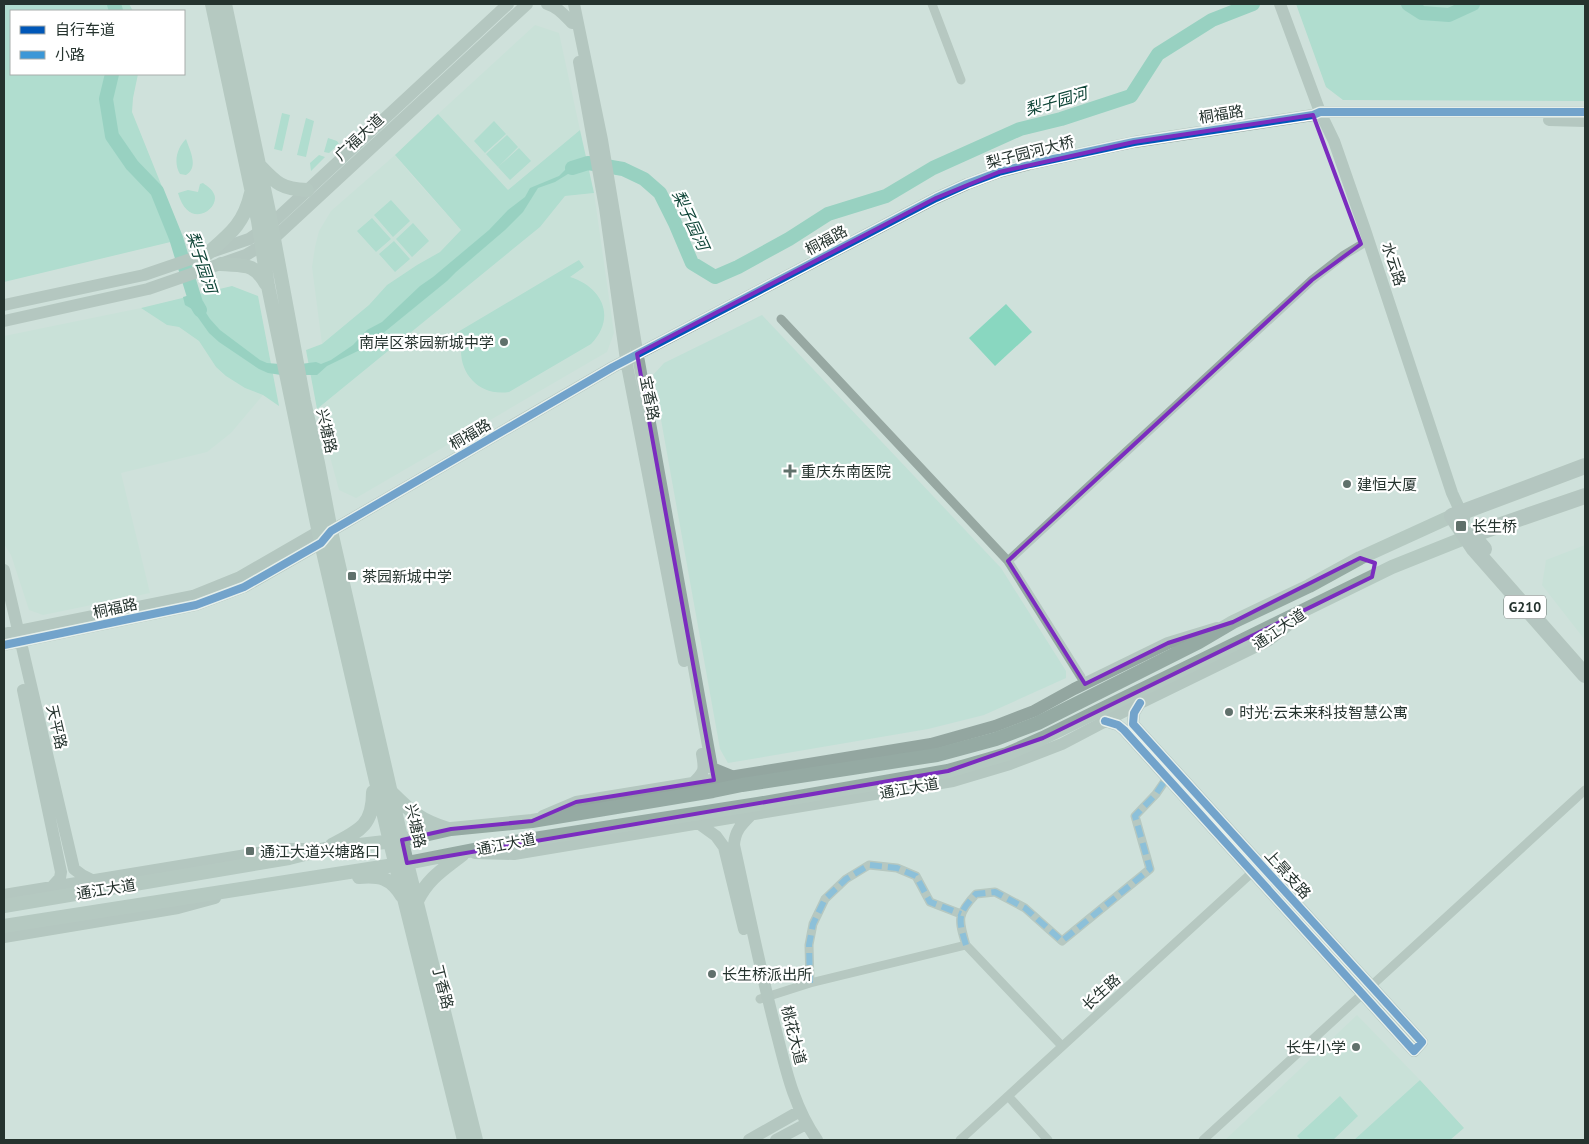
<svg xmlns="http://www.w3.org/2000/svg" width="1589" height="1144" font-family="'PT Sans','Noto Sans SC',sans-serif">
<rect width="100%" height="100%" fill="#cfe1db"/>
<!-- built -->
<path fill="#c1e0d6" d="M535,25L559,33L580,130L508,190L438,114Z
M395,155L414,178L461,230L440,252L417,265L387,285L369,305L322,344L312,267L315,247L319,231L331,211Z
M594,193L614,333L607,352L356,498L339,490L317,409L540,227L565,196Z
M141,308L167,325L179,327L199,341L216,367L245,388L263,395L231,433L207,452L121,473L150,593L43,615L29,610L11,555L4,544V336Z
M762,315L1001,568L1066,671V678L984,715L928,729L728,763L720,749L653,375L664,363Z
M1585,545V640L1542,585L1546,560Z
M1357,1015L1420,1080L1354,1140H1225Z"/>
<!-- green -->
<path fill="#89d7c0" d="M4,4H129L133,11H11V74H138L133,98L132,112L183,239L4,282Z
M1296,4H1585V101L1343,100L1326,87Z
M282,113L290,115L282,151L274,149Z
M438,114L508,190L580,130L594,193L565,196L540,227L317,409L306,350L322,344L369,305L387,285L417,265L440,252L461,230L395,155Z
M306,118L314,121L306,157L297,155Z
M494,121L506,134L485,153L474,141Z
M507,135L518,147L498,167L486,154Z
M328,138L337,141L339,144L329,153L324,152Z
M186,139C190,151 199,167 186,175L180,174C173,162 177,148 186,139Z
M519,148L531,161L510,180L498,167Z
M319,155L325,157L311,171L310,163Z
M203,183C207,186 212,189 214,194C221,208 189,232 178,193L188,190L198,192L200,184Z
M391,200L410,221L393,237L374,215Z
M372,218L391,239L376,252L357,231Z
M413,223L429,241L412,257L396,239Z
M394,241L410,259L395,272L379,254Z
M579,260L584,267L570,277C602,287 617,317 591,344L509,392C478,397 456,371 462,341L446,350L441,342Z
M232,286L258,296L279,406L263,395L245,388L226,376L216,367L199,341L179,327L167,325L141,308Z
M1006,304L1032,332L995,366L969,338Z
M1420,1080L1464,1128L1450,1140H1354Z
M1340,1096L1358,1116L1333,1140H1301L1297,1136Z"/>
<!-- water -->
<path fill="#54bda3" d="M587,160L589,169L585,167L576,169L555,182L538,188L523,212L505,230L456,272L447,281L382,334L371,340L364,348L327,366L317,375H281L268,373L259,369L219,342L209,333L192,309L185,305L183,297L197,293L199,302L210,319L220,330L260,360L267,363L293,365L316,362L321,364L331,360L353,345L367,330L382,322L420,286L433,277L489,230L508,210L525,197L530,188L559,176L569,166Z"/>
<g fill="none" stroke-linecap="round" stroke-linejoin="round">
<!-- river -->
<path stroke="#54bda3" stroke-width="14" d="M114,4L116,11
M1408,4L1422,13L1449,15L1473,4
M112,74L106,99L112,136L132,165L157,191L176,238L196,303L200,310
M572,168L588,163L623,169L644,179L660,193L675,223L692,263L715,277L738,267L789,239L828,214L886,196L933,168L1020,129L1061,119L1131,96L1158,54L1212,20L1253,4"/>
<!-- street -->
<path stroke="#97a8a2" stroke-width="9" d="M932,4L961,80
M781,319L1008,561L1081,677
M1008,561L1312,280L1344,255L1369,240
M966,945C958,919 957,914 976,894L995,892L1025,908L1062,941L1150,869L1135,816L1156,794L1169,775
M810,983L809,945L813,924L825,899L846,879L869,865L897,868L916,876L930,902L961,914
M760,999L810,983L966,945L1062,1046
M1008,1096L1048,1140
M960,1140L1257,868
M1203,1140L1585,790"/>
<!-- secondary -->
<path stroke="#93a6a0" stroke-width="12" d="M547,4C558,7 564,15 572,23
M574,4L602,140L636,345L712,768L734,777
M1280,4L1320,112L1334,141L1365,230L1452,493L1464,519
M579,62L605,208L626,360L684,661
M1549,120L1585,121
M4,305L144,275L249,239L271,224L508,4
M4,321L148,289L246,255L273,239L286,227L527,4
M4,570L74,869L82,875L94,881
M4,634L193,596L240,577L318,532L328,531
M4,645L196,605L244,587L321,543L331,531L613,367L936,198L967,184L999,172L1030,164L1134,142L1313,115L1320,112H1585
M23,690L61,872L60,878L51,888
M1105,721L1118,725L1124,730L1414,1051L1422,1042L1133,724L1134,713L1140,703
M692,784C705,772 705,770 702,754
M543,816L576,802L931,744L995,726L1034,711L1074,689L1168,643L1217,628
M750,816C741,825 735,831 734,845C747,904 759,964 774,1023C785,1065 792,1104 817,1140
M698,823L716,836L724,847L744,929
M475,853L514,854L953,781L1010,764L1062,744L1140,703L1269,640L1300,616
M4,895L282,849H315
M4,937L178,908L215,898
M749,1140L800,1111
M776,1140L806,1124"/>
<!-- primary -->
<path stroke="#95aaa3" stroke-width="14" d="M212,4L258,221L268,286L321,543L390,842L464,1140
M225,4L269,212L304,401L318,463L331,531L407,863L476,1140
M259,165C276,183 281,189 307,190
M207,254C230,234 244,224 251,193
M221,264C244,266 254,262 266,284
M392,793C411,812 421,821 448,829
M332,845C359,831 373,826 373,792
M359,877C380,875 391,878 402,896
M417,901C428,878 444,869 463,854
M4,906L289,858L325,849L402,840L451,829L532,821L713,791L742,785L937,755L996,739L1038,723L1199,642L1233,622L1309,586L1360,558L1452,516
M4,926L407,863L515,842L758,804L948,771L1007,754L1043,738L1392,567L1472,535"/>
<!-- highway -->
<path stroke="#93a59f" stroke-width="16" d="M1585,466L1452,516L1474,549L1585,675
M1484,549L1472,535L1585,496"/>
<!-- quiet -->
<path stroke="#3b97d7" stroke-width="6" stroke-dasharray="12 6" stroke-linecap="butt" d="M966,945C958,919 957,914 976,894L995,892L1025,908L1062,941L1150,869L1135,816L1156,794L1169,774
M810,983L809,945L813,924L825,899L846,879L869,865L897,868L916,876L930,902L961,914"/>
<!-- cycleway casing -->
<g stroke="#fff" stroke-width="11">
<path id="cycleway" d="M4,645L196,605L244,587L321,543L331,531L613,367L936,198L967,184L999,172L1030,164L1134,142L1313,115L1320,112H1585
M1105,721L1118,725L1124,730L1414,1051L1422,1042L1133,724L1134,713L1140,703"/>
</g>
<!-- cycleway -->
<use href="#cycleway" stroke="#0057b8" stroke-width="8"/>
</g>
<!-- marked area -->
<path d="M0 0H1589V1144H0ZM1313,115L1361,244L1312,280L1008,561L1085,684L1168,643L1233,622L1360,558L1375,563L1372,577L1043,738L948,771L407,863L402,840L451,829L532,821L576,802L714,780L637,354L936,198L999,172L1134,142Z" fill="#cfe1db" fill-opacity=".55" fill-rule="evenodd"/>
<path fill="none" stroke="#7b2cbf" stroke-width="4" stroke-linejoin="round" d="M1313,115L1361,244L1312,280L1008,561L1085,684L1168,643L1233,622L1360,558L1375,563L1372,577L1043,738L948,771L407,863L402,840L451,829L532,821L576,802L714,780L637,354L936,198L999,172L1134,142Z"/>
<!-- markers -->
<g fill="#60706b" stroke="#fff" stroke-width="2">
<circle cx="504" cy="342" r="5"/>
<path d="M787.5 463.5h5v5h5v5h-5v5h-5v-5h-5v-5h5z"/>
<circle cx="1347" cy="484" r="5"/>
<rect x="1455" y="520" width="12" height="12" rx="2.5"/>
<rect x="347" y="571" width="10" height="10" rx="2.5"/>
<circle cx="1229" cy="712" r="5"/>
<rect x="245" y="846" width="10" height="10" rx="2.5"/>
<circle cx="712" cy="974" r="5"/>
<circle cx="1356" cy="1047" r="5"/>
</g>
<g text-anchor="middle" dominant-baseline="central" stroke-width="4.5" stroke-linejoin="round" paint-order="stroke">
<!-- shield labels -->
<rect fill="#fff" stroke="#66706d" stroke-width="1" x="1504" y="595.5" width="42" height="23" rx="4"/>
<g font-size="14" font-weight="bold" fill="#25332e">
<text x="1525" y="607">G210</text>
</g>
<!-- street labels -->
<g font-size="15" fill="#25332e" stroke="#fff">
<text transform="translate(1221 114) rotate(-9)">桐福路</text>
<text transform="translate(359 137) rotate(-43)">广福大道</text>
<text transform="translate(1030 152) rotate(-14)">梨子园河大桥</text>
<text transform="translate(826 240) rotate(-28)">桐福路</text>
<text transform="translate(1394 264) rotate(72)">水云路</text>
<text transform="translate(650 398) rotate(79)">宝香路</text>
<text transform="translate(327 431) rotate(77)">兴塘路</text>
<text transform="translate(470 434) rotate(-30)">桐福路</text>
<text transform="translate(115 608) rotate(-12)">桐福路</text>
<text transform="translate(1279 629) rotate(-34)">通江大道</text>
<text transform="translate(57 727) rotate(77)">天平路</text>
<text transform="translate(909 788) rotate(-10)">通江大道</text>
<text transform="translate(416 826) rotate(77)">兴塘路</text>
<text transform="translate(506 844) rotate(-11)">通江大道</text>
<text transform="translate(1288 874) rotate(48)">上景支路</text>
<text transform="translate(106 889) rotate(-9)">通江大道</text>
<text transform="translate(443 987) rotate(76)">丁香路</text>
<text transform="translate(1101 992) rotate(-42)">长生路</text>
<text transform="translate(794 1035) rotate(76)">桃花大道</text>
</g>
<!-- poi labels -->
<g font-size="15" fill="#25332e" stroke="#fff" text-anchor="start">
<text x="494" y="342" text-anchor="end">南岸区茶园新城中学</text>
<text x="801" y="471">重庆东南医院</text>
<text x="1357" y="484">建恒大厦</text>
<text x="1472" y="526">长生桥</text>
<text x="362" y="576">茶园新城中学</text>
<text x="1239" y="712">时光·云未来科技智慧公寓</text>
<text x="260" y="851">通江大道兴塘路口</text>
<text x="722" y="974">长生桥派出所</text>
<text x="1346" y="1047" text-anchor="end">长生小学</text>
</g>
<!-- water labels -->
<g font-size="16" font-style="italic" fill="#0e4537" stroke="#fff">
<text transform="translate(1056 101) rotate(-16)">梨子园河</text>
<text transform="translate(691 220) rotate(65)">梨子园河</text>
<text transform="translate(202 262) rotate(72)">梨子园河</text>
</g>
</g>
<!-- border -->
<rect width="1589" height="1144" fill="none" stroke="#25332e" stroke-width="10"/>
<!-- legend -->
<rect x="10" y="10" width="175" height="65" fill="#ffffff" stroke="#a8adab"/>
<rect x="20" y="26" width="25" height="8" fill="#0057b8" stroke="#a8adab"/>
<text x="55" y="35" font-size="15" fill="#25332e">自行车道</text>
<rect x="20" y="51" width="25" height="8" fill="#3b97d7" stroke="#a8adab"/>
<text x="55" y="60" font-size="15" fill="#25332e">小路</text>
</svg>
